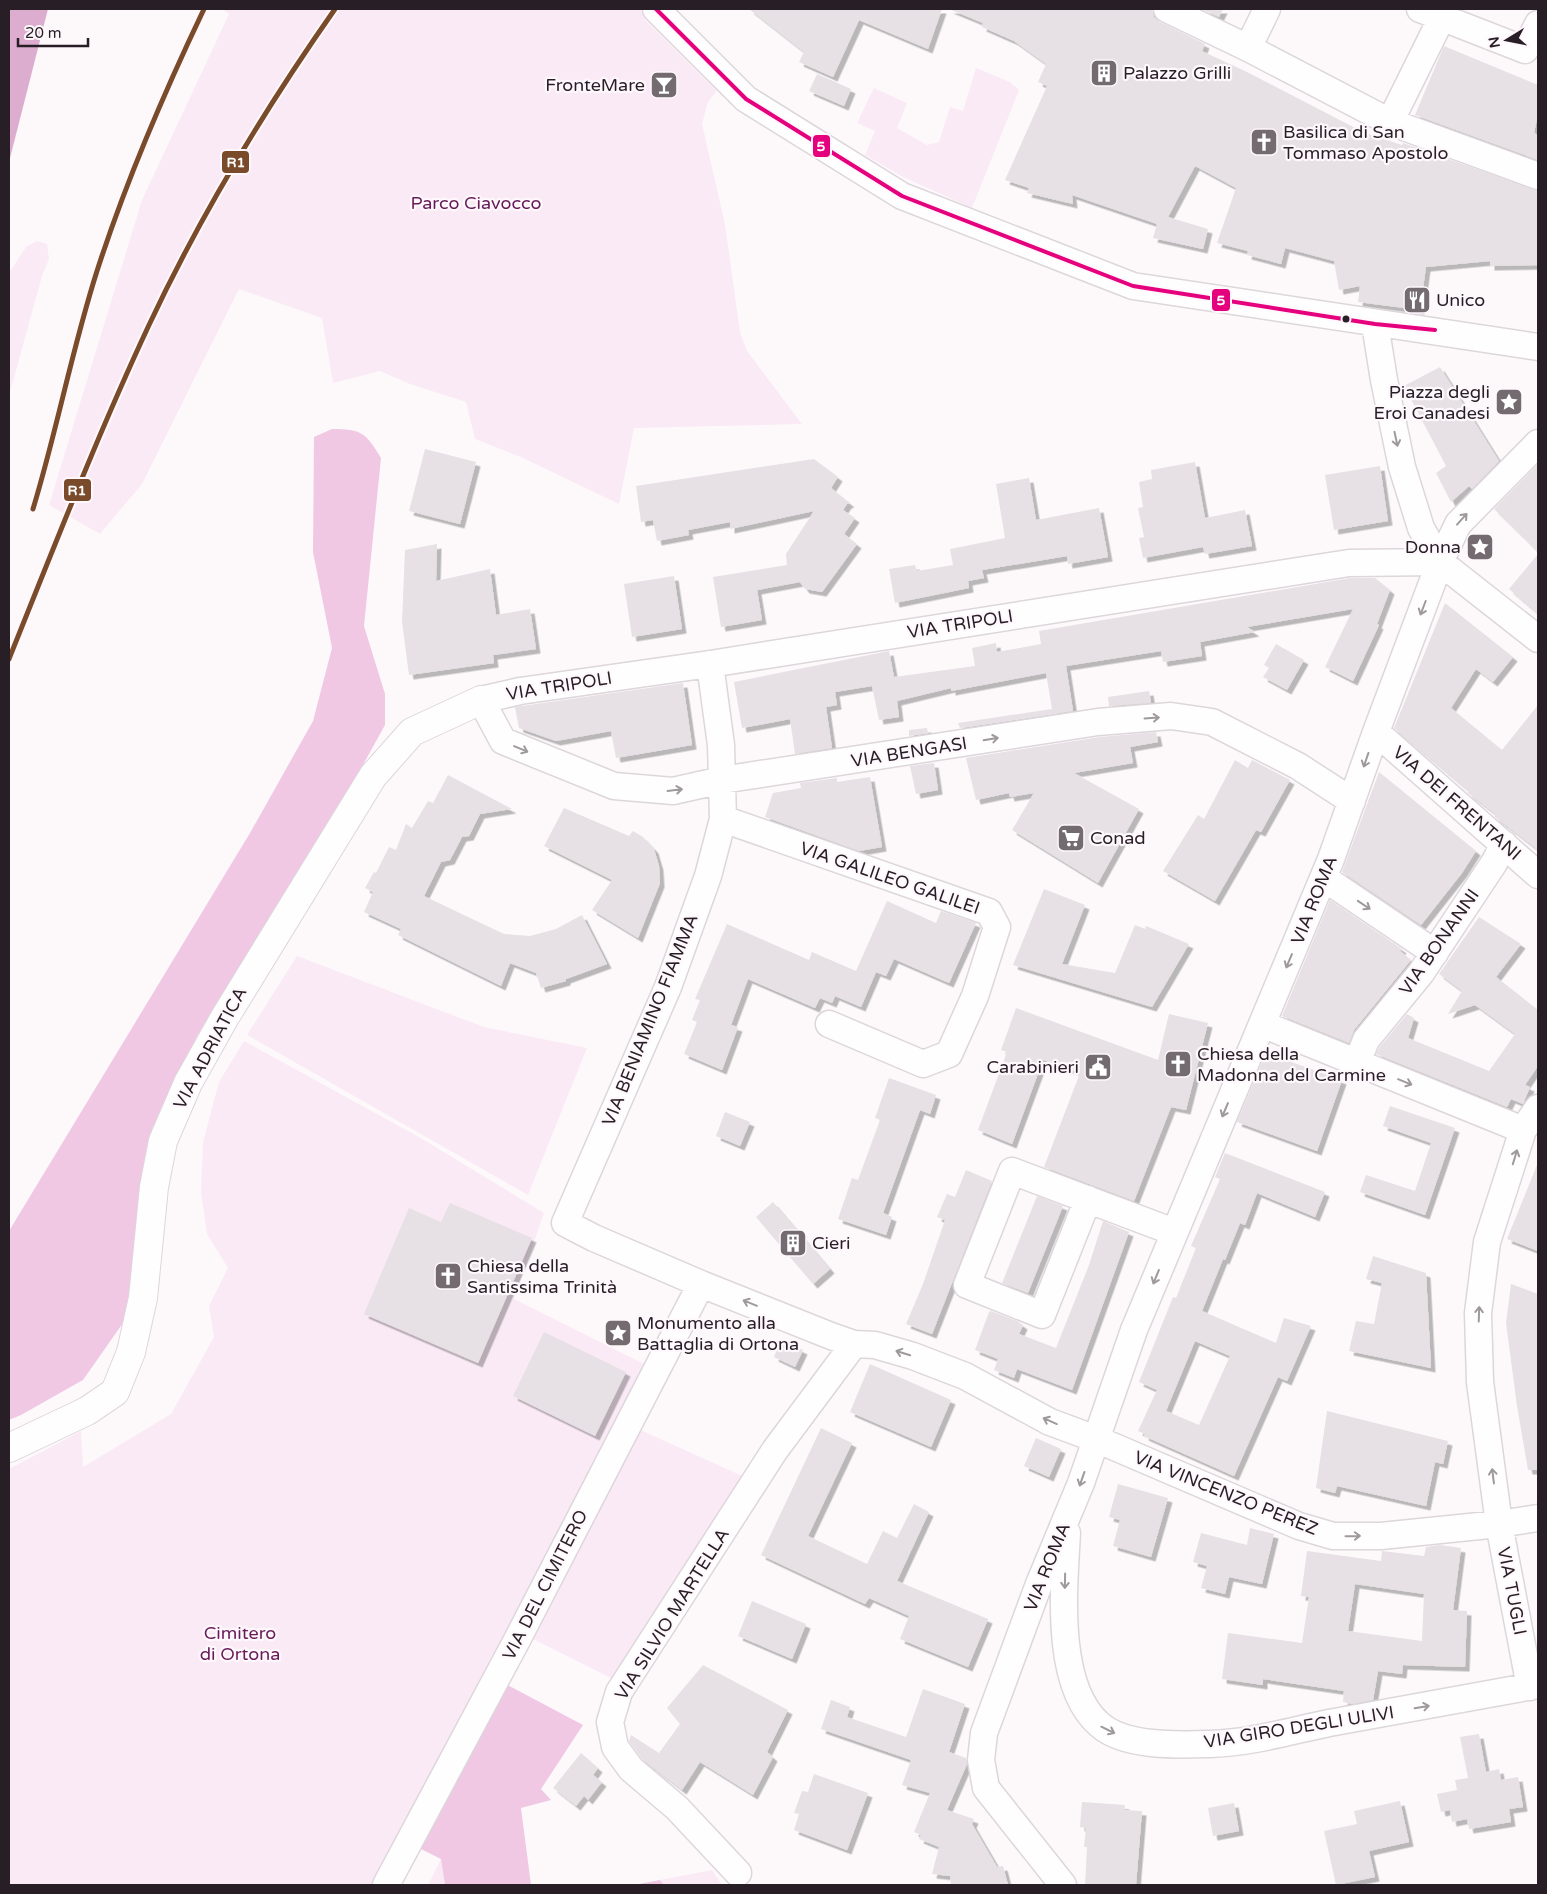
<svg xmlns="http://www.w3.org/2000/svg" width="1547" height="1894" font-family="'Varela Round',sans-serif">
<defs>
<filter id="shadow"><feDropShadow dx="4.5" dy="4.5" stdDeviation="0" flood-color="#0004"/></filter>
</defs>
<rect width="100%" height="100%" fill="#fdf9fb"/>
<!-- green -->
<path fill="#faeaf5" d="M222,9H640L645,20L717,91L708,102L702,124L725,224L740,332L747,351L802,424L634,428L619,504L523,458L475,439L466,402L410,384L380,371L333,383L322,318L239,289L142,484L100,534L49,505L142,200L229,14Z
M976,68L1010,82L1019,90L972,208L903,177L865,155L875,131L857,123L874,88L907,103L897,128L927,145L939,142L950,107L963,111Z
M37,241L47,244L49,259L42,276L9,396V273L26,247Z
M297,956L484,1027L587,1048L528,1195L247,1035Z
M244,1041L419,1137L544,1213L514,1299L648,1366L374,1885H9V1469L81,1431L83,1467L171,1414L214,1337L209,1306L228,1268L207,1234L201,1192L203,1142L219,1082Z
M636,1428L749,1479L613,1679L525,1635Z
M441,1859L445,1885H428Z
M712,1870L722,1885H664L660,1880Z"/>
<!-- forest -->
<path fill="#f0c8e4" d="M332,429C362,429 366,433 381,458L364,626L385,694V725L364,763L197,1036L169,1095L123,1323L83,1380L21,1415L9,1420V1231L250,833L313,721L332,648L313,552L314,437Z
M502,1682L583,1725L541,1789L551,1800L521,1808L531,1885H445L441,1859L417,1847Z
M660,1880L664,1885H634Z"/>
<!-- water -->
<path fill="#ddadcf" d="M9,9H48L9,162Z"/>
<!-- building -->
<path fill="#e7e0e4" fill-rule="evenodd" filter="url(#shadow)" d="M749,9H942L928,49L859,20L833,77L799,62L804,52Z
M949,9H1152L1154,17L1160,22L1205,44L1202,51L1249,73L1363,132L1402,145L1403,143L1538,191V265L1490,266V261L1426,267L1420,310L1358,302L1360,286L1339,290L1334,261L1285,248L1281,264L1247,255L1248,251L1217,243L1236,188L1195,166L1168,217L1208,229L1203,249L1153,238L1157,224L1072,195L1073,204L1027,193L1029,188L1005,180L1047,86L1038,82L1046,64L1014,41L982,27L983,23Z
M1201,9H1223L1219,17Z
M1444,46L1538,85V114L1534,133L1538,135V160L1415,115Z
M817,74L851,89L844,106L809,91Z
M1440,367L1499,461L1472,489L1469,486L1451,502L1436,473L1446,466L1404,386Z
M425,449L476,462L460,524L409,511Z
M814,459L838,477L831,488L850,503L847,504L843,510L855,518L844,534L857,544L822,592L805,589L800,582L757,590L762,620L721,627L713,577L787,565L786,554L814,511L730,529V522L688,530L689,535L657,541L653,520L641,522L636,486Z
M1195,462L1205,518L1245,510L1252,546L1205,554L1203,547L1143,558L1139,538L1144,537L1138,508L1143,507L1139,482L1152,479L1151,470Z
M1538,464V552L1494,509Z
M1380,466L1388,521L1334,530L1325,475Z
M1029,478L1036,520L1099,508L1108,557L1068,564L1067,556L982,570L984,578L968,581L969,588L895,603L889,569L915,565L917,571L953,565L950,549L1005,538L996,484Z
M437,544L436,581L490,569L496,615L530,609L536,649L493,655L494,663L409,675L402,622L405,550Z
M1538,554V614L1509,589Z
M674,576L682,629L632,637L624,584Z
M1350,578H1375L1390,590L1377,624L1379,625L1353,681L1325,667L1353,609L1247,627L1255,632L1200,642L1202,656L1163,662L1161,651L1066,666L1073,711L960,728L958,723L1052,709L1046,673L951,691V688L897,701L899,717L879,720L872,686L835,692L837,705L826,707L832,748L795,754L790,719L742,728L734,682L889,651L894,677L975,666L972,648L996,643L997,652L1041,644L1039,631Z
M1445,603L1513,657L1493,682L1476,669L1451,708L1502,750L1538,705V850L1495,817L1494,813L1468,793L1469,791L1394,728Z
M1276,644L1304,660L1287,690L1263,677L1269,668L1264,665Z
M683,683L692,745L616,758L611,731L556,741L519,728L515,707Z
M1149,691L1151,703L1109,706L1108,697Z
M927,728L928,733L909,736V730Z
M1156,732L1158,742L1130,747L1133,763L1074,773L1139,809L1098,883L1012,830L1034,793L1010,797L1009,793L976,800L966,758L1100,737Z
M1235,760L1248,768L1252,760L1290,780L1261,832L1256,830L1215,901L1163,871L1198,815L1204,819Z
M934,763L938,790L916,794L910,766Z
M1379,772L1476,851L1462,873L1421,925L1342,872Z
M448,775L512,809L480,814L469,836L462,837L450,860L441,862L424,896L504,934L530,936L556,929L582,915L607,964L566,979V981L541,988L536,973L510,963L501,986L398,935L401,929L364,912L373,892L365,888L374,872L376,873L389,847L396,850L406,824L412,828L428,801L433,803Z
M870,777L882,847L859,851L765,817L773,793L801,788L800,783L837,778V782Z
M564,808L629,836L633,831L643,837L654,849L659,866L660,883L638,938L592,910L612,880L544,846Z
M1044,889L1085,905L1062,964L1115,973L1135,925L1145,929L1146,926L1189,944L1152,1007L1013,965Z
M1330,900L1402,949L1400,951L1411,960L1354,1030L1349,1043L1282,1016Z
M887,901L936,923L941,911L976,923L949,983L894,959L886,976L876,972L861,1007L835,996L832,1003L820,998L815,1008L748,979L731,1025L738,1027L722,1070L684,1054L697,1022L692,1020L700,1000L695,999L727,924L809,960L812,952L856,971Z
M1479,917L1521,944L1496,977L1538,1010V1066L1525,1085L1530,1087L1523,1104L1511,1099L1507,1107L1376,1054L1379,1048L1407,1014L1414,1018L1408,1038L1489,1071L1515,1034L1475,1005L1448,1014L1462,991L1439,974Z
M1016,1008L1158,1060L1169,1014L1208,1023L1186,1110L1171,1107L1134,1201L1044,1167L1080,1073L1043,1060L1012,1144L978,1130L1007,1052L1001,1050Z
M1266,1053L1342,1080L1317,1151L1237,1122Z
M889,1078L936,1095L930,1114L920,1110L883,1213L892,1217L886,1235L838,1219L852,1178L858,1180L880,1120L875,1118Z
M1390,1106L1455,1128L1425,1215L1360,1192L1366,1175L1415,1191L1431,1143L1383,1126Z
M725,1112L750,1122L740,1146L716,1136Z
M1225,1153L1325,1192L1315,1217L1257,1193L1245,1225L1240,1223L1225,1260L1223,1259L1202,1311L1276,1343L1284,1318L1311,1326L1287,1381L1278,1377L1234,1476L1144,1436L1145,1434L1138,1431L1157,1390L1139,1382L1173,1297L1176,1298L1196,1248L1191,1246L1220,1179L1215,1177ZM1195,1341L1230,1356L1199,1425L1166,1411Z
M1537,1165H1538V1251L1507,1239Z
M966,1170L992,1181L932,1334L906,1324L923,1284L945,1220L937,1217L947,1194L955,1197Z
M1037,1196L1063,1206L1028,1293L1002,1283Z
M773,1202L830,1269L813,1284L756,1217Z
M450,1203L532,1238L478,1363L364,1314L409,1208L441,1222Z
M1103,1221L1129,1232L1072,1390L1017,1369L1014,1378L994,1370L998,1359L975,1350L989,1312L991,1311L1017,1321L1023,1325L1019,1334L1056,1348L1089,1265Z
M1373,1256L1426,1273L1431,1368L1349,1351L1356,1321L1374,1324L1382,1283L1366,1279Z
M1511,1284L1538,1294V1470H1528L1517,1406L1506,1323Z
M544,1332L626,1372L595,1436L513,1396Z
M781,1340L803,1350L795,1367L774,1357Z
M870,1364L951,1400L931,1447L850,1412Z
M1327,1411L1448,1441L1443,1464L1435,1462L1426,1506L1337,1486L1335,1493L1316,1488Z
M821,1428L852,1443L808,1536L867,1564L883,1531L897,1538L914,1504L929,1512L897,1581L988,1619L968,1667L900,1639L909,1616L869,1598L865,1604L761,1555Z
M1036,1438L1061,1449L1049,1477L1024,1466Z
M1118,1484L1168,1498L1151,1557L1113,1546L1120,1520L1109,1517Z
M1250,1528L1274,1534L1262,1584L1229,1577L1225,1594L1201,1588L1207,1566L1193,1562L1201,1533L1247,1545Z
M1440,1545L1461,1548L1453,1610L1467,1611L1465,1667L1403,1665L1402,1674L1378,1671L1373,1700L1352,1704L1343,1702L1344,1691L1263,1679V1685L1222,1679L1228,1633L1302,1643L1309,1597L1301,1596L1307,1551L1381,1561L1382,1551L1424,1556L1426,1547ZM1355,1584L1424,1594L1422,1641L1348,1631Z
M752,1601L806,1624L792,1659L738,1636Z
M703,1665L788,1710L767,1752L773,1757L753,1795L700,1762L682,1790L642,1759L629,1741L631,1735L659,1753L680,1724L667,1708Z
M923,1689L965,1704L949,1752L966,1758L967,1764L947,1810L974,1819L972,1824L997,1867L1003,1866L1008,1885H951L950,1876L932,1874L939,1847L919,1839L921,1835L914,1832L930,1793L902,1785L911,1760L821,1729L831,1700L850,1707L847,1717L906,1737Z
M1479,1734L1486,1772L1499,1769L1501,1780L1518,1777L1523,1807L1509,1809L1511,1822L1469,1829L1467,1819L1452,1822L1450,1810L1441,1812L1437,1794L1457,1790L1455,1780L1468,1778L1460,1737Z
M581,1753L598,1768L593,1775L602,1782L588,1800L584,1796L576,1806L553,1788Z
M814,1774L868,1793L847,1850L794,1830L799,1814L794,1813L802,1791L808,1792Z
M1400,1801L1409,1842L1369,1851L1375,1877L1336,1885L1324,1831L1357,1824L1354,1811Z
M1082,1802L1125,1805L1124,1810L1142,1811L1136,1885H1085L1087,1847H1084L1086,1828L1080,1827Z
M1234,1803L1239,1831L1213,1836L1208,1808Z"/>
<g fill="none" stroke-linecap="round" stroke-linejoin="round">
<!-- minor casing -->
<g stroke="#ddd6db" stroke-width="29">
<path id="minor" d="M656,9L746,99L902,196L1133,286L1538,347
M1167,9L1248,48L1390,122L1538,176
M1420,9L1525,50L1538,24
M1248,48L1267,9
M1390,122L1446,9
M1375,324L1384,380L1402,467L1421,528L1440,562L1538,639
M710,664L721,745L723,819L708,876L668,987L565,1223L594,1238L701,1284L831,1336L854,1344L875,1345L913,1356L965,1376L1050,1422L1096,1439L1299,1526L1333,1536H1381L1499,1524L1538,1518
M1376,732L1538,875
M1352,801L1298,766L1212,722L1171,716L1098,722L722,780L673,791L614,786L503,741L481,700L520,691L710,664L1349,563L1440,562
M723,819L989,912L997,927L975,996L949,1054L923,1064L829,1024
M1324,878L1435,953
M1262,1024L1523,1130
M1357,1063L1366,1040L1421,973L1494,863L1504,844
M1088,1199L1042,1315L967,1285L1012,1171L1174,1232
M1067,1533C1064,1587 1054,1686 1100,1725C1125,1747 1178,1745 1210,1744C1250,1743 1290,1731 1329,1723C1399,1710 1469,1697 1538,1685
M1530,1687L1499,1524L1480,1382L1478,1313L1487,1242L1523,1130L1538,1108
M738,1873L677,1808L631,1769L615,1747L610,1722L619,1692L775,1450L854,1344
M386,1885L517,1640L701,1284
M1063,1885L986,1788L981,1760L984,1733L1039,1584L1081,1483L1134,1330L1331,859L1376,732L1440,562L1458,524L1538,443"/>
</g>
<!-- major casing -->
<g stroke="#ddd6db" stroke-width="30">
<path id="major" d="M9,1448L87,1411L115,1392L131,1352L143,1298L154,1187L163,1141L188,1083L225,1017L373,776L412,732L481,700"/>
</g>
<!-- minor -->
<use href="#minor" stroke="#fffefe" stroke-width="26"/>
<!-- major -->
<use href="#major" stroke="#fffefe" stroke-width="28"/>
<!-- bus-1 casing -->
<g stroke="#fef8fc" stroke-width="8">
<path id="bus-1" d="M656,9L746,99L902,196L1133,286L1375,324L1435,330"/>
</g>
<!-- bus-1 -->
<use href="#bus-1" stroke="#e5007d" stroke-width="4"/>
<!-- rail-1 casing -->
<g stroke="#fef8fc" stroke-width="9">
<path id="rail-1" d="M33,509C57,430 72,349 97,271C126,181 163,95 204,9
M9,659C54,547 98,434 149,325C201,214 265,109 335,9"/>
</g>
<!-- rail-1 -->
<use href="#rail-1" stroke="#7a4b2a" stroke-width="5"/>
</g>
<!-- one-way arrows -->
<defs><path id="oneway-shaft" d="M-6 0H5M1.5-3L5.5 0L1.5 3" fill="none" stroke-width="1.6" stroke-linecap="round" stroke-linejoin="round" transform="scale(1.25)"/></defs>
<g stroke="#9e999c">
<use href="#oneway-shaft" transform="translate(1396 439) rotate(78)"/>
<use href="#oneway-shaft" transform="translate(1462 519) rotate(-48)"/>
<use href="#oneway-shaft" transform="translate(1423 608) rotate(111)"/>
<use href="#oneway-shaft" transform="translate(1152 718) rotate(-4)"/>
<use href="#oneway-shaft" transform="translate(991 739) rotate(-9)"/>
<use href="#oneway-shaft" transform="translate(521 749) rotate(23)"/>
<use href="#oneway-shaft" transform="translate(1366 760) rotate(109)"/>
<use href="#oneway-shaft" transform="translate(675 790) rotate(-7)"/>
<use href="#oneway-shaft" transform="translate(1364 905) rotate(34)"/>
<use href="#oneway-shaft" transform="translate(1289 961) rotate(113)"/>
<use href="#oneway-shaft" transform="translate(1405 1082) rotate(22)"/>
<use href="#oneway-shaft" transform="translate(1225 1110) rotate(113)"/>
<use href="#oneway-shaft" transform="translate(1515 1157) rotate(-73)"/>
<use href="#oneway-shaft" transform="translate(1156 1277) rotate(112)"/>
<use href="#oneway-shaft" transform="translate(750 1303) rotate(-158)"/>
<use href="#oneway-shaft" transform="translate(1479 1314) rotate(-88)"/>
<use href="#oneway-shaft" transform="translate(903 1353) rotate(-163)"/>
<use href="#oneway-shaft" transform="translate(1050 1421) rotate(-156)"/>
<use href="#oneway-shaft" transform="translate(1493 1476) rotate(-97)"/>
<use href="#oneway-shaft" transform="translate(1082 1479) rotate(109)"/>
<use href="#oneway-shaft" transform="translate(1353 1536) rotate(-1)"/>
<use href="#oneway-shaft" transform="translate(1065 1581) rotate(91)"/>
<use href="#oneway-shaft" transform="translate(1422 1707) rotate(-10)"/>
<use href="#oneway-shaft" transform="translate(1108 1730) rotate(26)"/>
</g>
<!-- icons -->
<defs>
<g id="building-square" transform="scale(1.4375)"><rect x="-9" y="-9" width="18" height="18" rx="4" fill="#736b70" stroke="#fef8fc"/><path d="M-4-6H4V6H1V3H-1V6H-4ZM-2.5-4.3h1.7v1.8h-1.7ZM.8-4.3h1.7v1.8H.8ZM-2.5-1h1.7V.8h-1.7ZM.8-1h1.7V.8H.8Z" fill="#fff"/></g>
<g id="bar-square" transform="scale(1.4375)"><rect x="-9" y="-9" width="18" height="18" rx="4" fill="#736b70" stroke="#fef8fc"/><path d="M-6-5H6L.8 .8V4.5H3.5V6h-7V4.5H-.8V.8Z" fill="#fff"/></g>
<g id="church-square" transform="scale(1.4375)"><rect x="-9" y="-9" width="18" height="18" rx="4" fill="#736b70" stroke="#fef8fc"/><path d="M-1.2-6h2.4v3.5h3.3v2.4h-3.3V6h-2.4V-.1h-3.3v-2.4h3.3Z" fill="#fff"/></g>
<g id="restaurant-square" transform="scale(1.4375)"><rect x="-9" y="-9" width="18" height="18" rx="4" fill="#736b70" stroke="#fef8fc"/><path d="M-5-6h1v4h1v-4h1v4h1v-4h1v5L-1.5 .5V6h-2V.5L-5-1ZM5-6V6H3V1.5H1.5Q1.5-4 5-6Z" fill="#fff"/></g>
<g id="sight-square" transform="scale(1.4375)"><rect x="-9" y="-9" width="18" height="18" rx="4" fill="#736b70" stroke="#fef8fc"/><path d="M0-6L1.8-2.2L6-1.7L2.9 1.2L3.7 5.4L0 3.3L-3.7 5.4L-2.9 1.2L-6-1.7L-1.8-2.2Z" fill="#fff"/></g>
<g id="supermarket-square" transform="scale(1.4375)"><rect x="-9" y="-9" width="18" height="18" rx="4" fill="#736b70" stroke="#fef8fc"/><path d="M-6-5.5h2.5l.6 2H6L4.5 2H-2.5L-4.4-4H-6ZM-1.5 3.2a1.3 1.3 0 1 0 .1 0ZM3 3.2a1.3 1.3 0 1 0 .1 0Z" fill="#fff"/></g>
<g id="civic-square" transform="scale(1.4375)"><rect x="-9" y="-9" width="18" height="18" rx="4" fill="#736b70" stroke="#fef8fc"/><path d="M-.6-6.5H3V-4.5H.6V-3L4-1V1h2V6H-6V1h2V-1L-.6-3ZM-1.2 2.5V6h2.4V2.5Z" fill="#fff"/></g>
</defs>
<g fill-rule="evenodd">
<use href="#building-square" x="1104" y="73"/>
<use href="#bar-square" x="664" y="85"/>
<use href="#church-square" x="1264" y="142"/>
<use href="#restaurant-square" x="1417" y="300"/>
<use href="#sight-square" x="1509" y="402"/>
<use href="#sight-square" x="1480" y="547"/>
<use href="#supermarket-square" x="1071" y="838"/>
<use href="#church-square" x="1178" y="1064"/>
<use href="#civic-square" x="1098" y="1067"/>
<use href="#building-square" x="793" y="1243"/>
<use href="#church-square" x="448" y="1276"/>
<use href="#sight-square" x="618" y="1333"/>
</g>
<!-- markers -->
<circle fill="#281e25" stroke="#fef8fc" stroke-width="2" cx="1346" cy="319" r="4.5"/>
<g text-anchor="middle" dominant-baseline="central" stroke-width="4.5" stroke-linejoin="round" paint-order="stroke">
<!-- poi labels -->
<g font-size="18" fill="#281e25" stroke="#fef8fc" text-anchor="start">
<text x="1123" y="73">Palazzo Grilli</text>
<text x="645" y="85" text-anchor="end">FronteMare</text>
<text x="1283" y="132">Basilica di San<tspan x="1283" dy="21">Tommaso Apostolo</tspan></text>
<text x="1436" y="300">Unico</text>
<text x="1490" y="392" text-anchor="end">Piazza degli<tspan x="1490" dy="21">Eroi Canadesi</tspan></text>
<text x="1461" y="547" text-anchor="end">Donna</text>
<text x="1090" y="838">Conad</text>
<text x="1197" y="1054">Chiesa della<tspan x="1197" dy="21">Madonna del Carmine</tspan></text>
<text x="1079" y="1067" text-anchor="end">Carabinieri</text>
<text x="812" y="1243">Cieri</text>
<text x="467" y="1266">Chiesa della<tspan x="467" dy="21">Santissima Trinità</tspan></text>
<text x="637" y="1323">Monumento alla<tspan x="637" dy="21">Battaglia di Ortona</tspan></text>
</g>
<!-- park labels -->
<g font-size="18" fill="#681a58" stroke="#fef8fc">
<text x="476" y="203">Parco Ciavocco</text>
<text x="240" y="1633">Cimitero<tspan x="240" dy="21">di Ortona</tspan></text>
</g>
<!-- street labels -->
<g font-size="18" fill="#281e25" stroke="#fef8fc">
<text transform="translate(960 624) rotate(-9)">VIA TRIPOLI</text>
<text transform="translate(559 686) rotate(-9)">VIA TRIPOLI</text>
<text transform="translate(909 752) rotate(-9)">VIA BENGASI</text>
<text transform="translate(1457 803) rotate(41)">VIA DEI FRENTANI</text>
<text transform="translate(890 878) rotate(19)">VIA GALILEO GALILEI</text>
<text transform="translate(1314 900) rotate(-68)">VIA ROMA</text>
<text transform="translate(1439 942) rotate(-55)">VIA BONANNI</text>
<text transform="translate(650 1020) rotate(-68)">VIA BENIAMINO FIAMMA</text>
<text transform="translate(210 1048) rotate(-62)">VIA ADRIATICA</text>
<text transform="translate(1226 1493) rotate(22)">VIA VINCENZO PEREZ</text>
<text transform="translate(1047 1567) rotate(-68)">VIA ROMA</text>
<text transform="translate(545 1585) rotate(-63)">VIA DEL CIMITERO</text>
<text transform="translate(1512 1591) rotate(79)">VIA TUGLI</text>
<text transform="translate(672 1614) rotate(-58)">VIA SILVIO MARTELLA</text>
<text transform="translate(1299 1727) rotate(-9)">VIA GIRO DEGLI ULIVI</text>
</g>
</g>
<g stroke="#fef8fc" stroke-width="2">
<rect x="812" y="134" width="19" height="24" rx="5" fill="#e5007d"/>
<rect x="221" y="150" width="29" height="24" rx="5" fill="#7a4b2a"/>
<rect x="1211" y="288" width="20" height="24" rx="5" fill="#e5007d"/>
<rect x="63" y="478" width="29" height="24" rx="5" fill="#7a4b2a"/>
</g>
<g font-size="14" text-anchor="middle" font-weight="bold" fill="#fff">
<text x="821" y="151">5</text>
<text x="236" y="167">R1</text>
<text x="1221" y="305">5</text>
<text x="77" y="495">R1</text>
</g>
<!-- border -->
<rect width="1547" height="1894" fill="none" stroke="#281e25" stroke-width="20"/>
<!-- north arrow -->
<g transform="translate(1507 40) rotate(260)" stroke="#fef8fc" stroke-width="4" paint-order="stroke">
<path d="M0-4L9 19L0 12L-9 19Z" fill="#281e25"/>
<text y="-8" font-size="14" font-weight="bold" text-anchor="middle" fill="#281e25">N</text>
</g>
<!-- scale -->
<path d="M18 38v8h70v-8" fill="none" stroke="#281e25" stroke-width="2.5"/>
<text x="25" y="38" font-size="15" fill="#281e25" stroke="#fef8fc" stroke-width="4" paint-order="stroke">20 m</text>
</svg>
